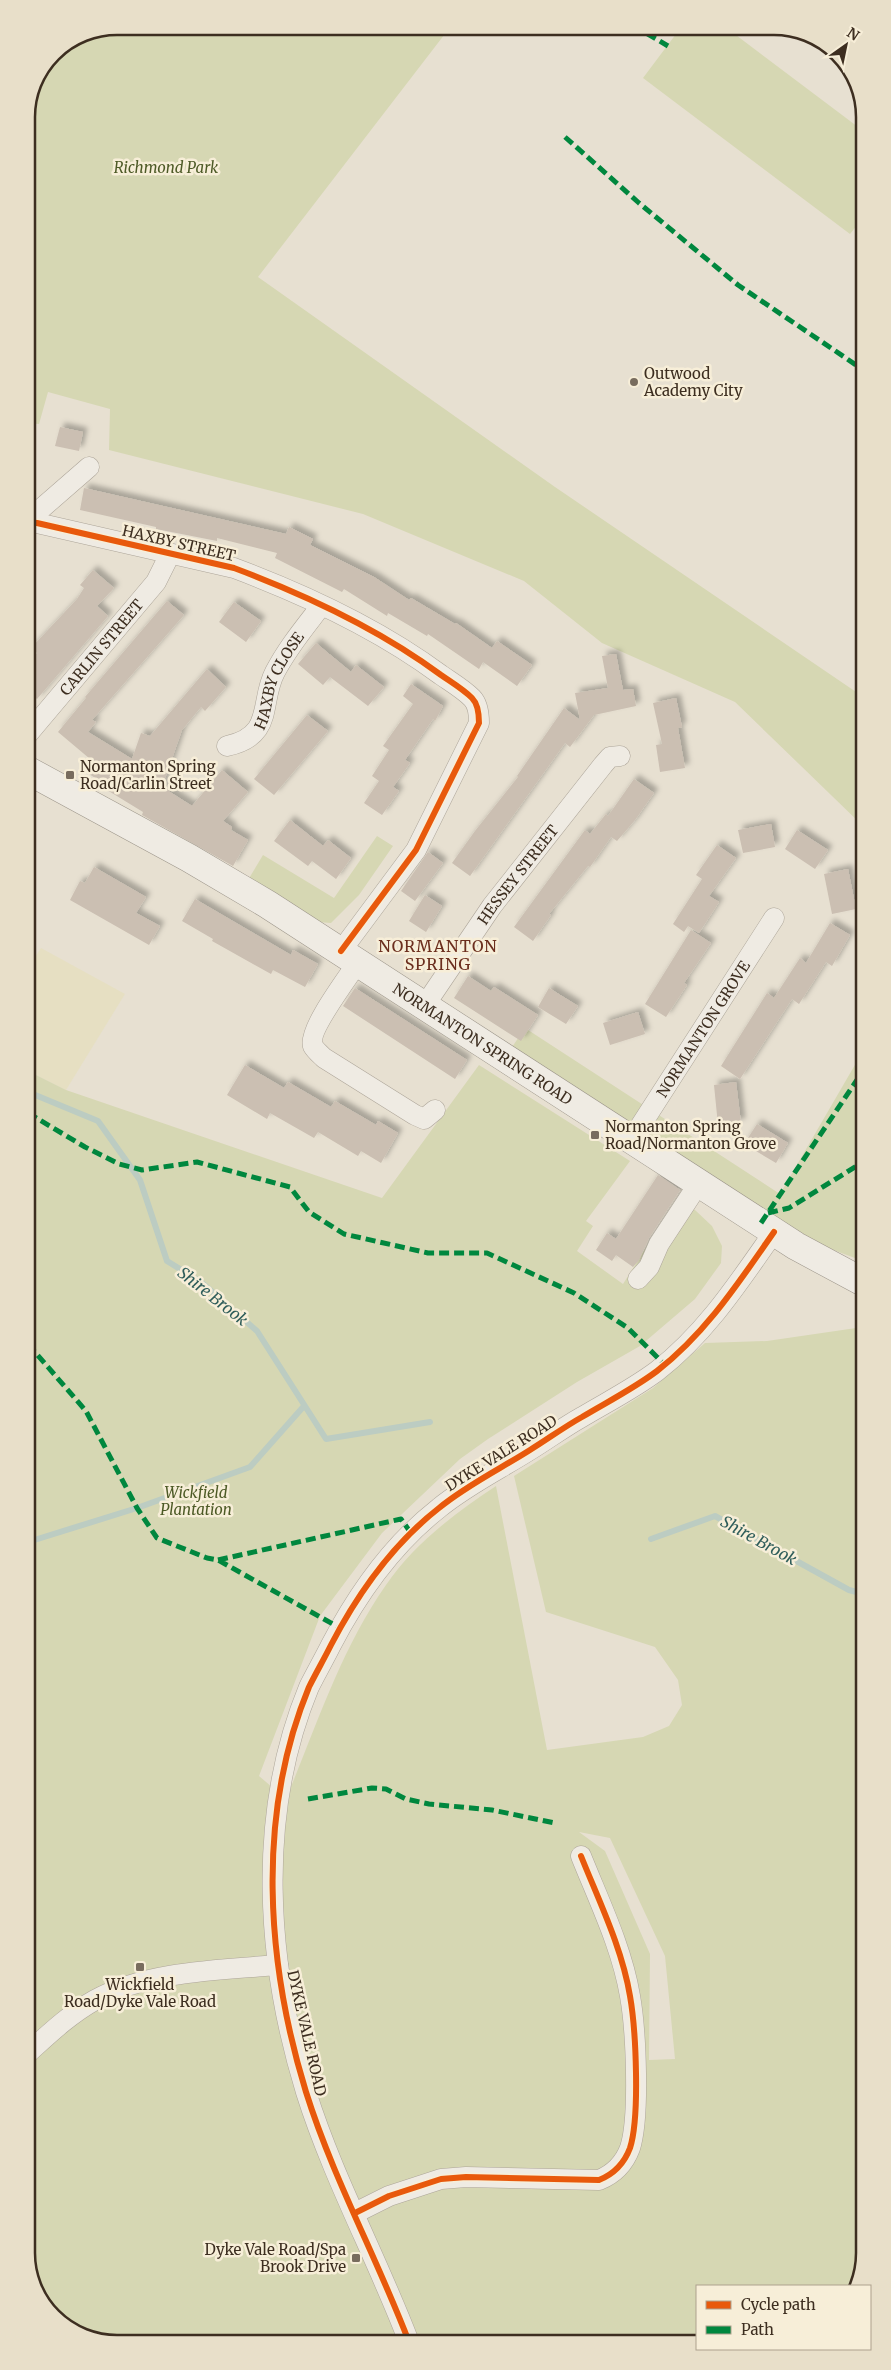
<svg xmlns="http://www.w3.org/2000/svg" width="891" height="2370" font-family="Merriweather,serif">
<defs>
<filter id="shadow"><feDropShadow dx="4.5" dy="-4.5" stdDeviation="2.5" flood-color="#0004"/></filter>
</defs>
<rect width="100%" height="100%" fill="#e7e0d1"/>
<!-- farmland -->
<path fill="#e6dfc2" d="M41,948L125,994L66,1090L28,1071V968Z"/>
<!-- green -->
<path fill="#d6d7b3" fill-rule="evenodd" d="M117,26H451L258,277L555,487L862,696L863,826L735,702L602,643L524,581L363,514L109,450L110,409L48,392L39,424L27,423L26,111L53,53L83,33Z
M682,26H724L862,130V219L850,234L643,78Z
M377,836L393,846L359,895L331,923L318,922L248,880L263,855L334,898Z
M525,1028L780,1194L863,1051V1261L820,1245L508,1053Z
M479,1065L630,1161L586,1221L593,1226L577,1251L623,1284L679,1195L712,1226L722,1246L721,1263L695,1299L640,1346L577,1382L488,1439L460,1459L382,1533L320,1616L259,1776L286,1799C316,1727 341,1649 386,1585C413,1545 456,1512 496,1486L547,1750L643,1737L669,1726L682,1705L678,1680L655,1647L546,1612L514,1476L653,1388L705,1343L767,1341L863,1327L865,2253L854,2286H697V2341L111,2344L62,2325L29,2277L28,1071L66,1090L382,1198ZM579,1832L610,1838L665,1956L675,2059L649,2060L650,1954L605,1851Z"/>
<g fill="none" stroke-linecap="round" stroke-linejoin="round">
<!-- stream -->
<path stroke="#bcccc2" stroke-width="6" d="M28,1092L98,1121L140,1180L167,1261L201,1282L257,1331L326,1439L430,1422
M651,1539L715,1516L849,1590L864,1594
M28,1542L137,1508L250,1467L304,1406"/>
</g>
<!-- building -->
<path fill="#cbbfb2" filter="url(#shadow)" d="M60,427L83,432L79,451L55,446Z
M84,488L286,534L289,527L313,539L310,545L374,577L409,600L411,598L455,624L456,623L492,648L497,641L532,665L517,686L483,662L479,669L428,634L427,636L388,613L387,616L344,589L342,592L275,558L277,553L217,538V541L156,529V527L80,510Z
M93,570L114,588L97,606L108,616L37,699L27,690V665L37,653L31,648L77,599L84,588L80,585Z
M167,601L184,615L92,720L96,722L88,732L132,759L141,733L150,736L207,669L226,687L205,711L201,707L182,730L162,787L192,806L222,770L248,792L223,821L232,827L231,830L248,840L233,866L142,815L143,812L107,790L109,787L89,774L96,764L58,732L86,698L85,697Z
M234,602L261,621L246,642L219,622Z
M316,643L351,672L356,665L384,687L368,706L330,677L323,685L298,664Z
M616,654L623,690L633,689L636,706L594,715L570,747L565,743L470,876L452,863L475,831L518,777L517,776L564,708L580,720L575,693L608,688L602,656Z
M411,684L443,706L435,721L433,719L405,760L410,763L393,787L399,791L382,815L364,803L379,781L372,776L389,750L383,746L413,704L403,696Z
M676,698L682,727L678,728L685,768L660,772L656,745L662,744L653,703Z
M307,715L328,731L274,795L254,779Z
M634,779L654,793L635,820L617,841L611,837L590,867L588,866L549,914L551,915L533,941L514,927L585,830L590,834L606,814L608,816Z
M290,820L323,846L328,840L351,858L336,879L312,861L308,866L274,841Z
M771,824L775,847L743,853L738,830Z
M797,830L828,850L815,869L785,849Z
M717,845L736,858L709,896L719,902L699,933L688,926L684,932L673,924L702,879L696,875Z
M428,852L443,863L415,901L401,891Z
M94,867L146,897L136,913L160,926L149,945L70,900L80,881L85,883Z
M848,869L856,909L832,914L824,874Z
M425,895L442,906L426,932L409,921Z
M195,899L291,955L293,950L318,964L305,987L273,970L271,974L212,941L213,939L182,921Z
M830,923L850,935L832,966L826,962L799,1004L792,999L740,1079L721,1066L767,993L774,998L800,958L806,963Z
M691,930L711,943L684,983L687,985L666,1017L645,1004Z
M468,976L491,991L494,987L538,1015L521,1041L454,998Z
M355,988L467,1060L455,1079L343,1006Z
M549,988L578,1006L566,1024L538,1007Z
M638,1012L645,1034L610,1045L603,1023Z
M245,1065L284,1088L288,1082L331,1107L335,1101L376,1125L378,1121L398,1133L381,1163L361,1151L358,1156L318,1132L314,1138L270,1113L267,1119L227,1095Z
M736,1082L741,1123L718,1125L714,1085Z
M757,1124L788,1143L776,1163L744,1144Z
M658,1175L680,1190L649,1238L639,1260L633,1267L616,1255L612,1261L596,1250L607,1233L616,1239Z"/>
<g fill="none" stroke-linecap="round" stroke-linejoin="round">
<!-- street casing -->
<g stroke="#ada599" stroke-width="21">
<g id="street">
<path d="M27,521L89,467"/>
<path d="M27,522L37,523L234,568C306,595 379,629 441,675C451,682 463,689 472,698C478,704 479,714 479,723L416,850L341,951"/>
<path id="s1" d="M27,735L156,582L170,554"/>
<path id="s2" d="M227,746C275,736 259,702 275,672C288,647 305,627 321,606"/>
<path d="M358,962C349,976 307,1031 313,1046C315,1050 321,1055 324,1058L415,1115L424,1119L435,1110"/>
<path id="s3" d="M425,1005L492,906L603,765L610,757L620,756"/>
<path id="s4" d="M632,1139L774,918"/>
<path d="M638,1279L649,1267L659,1244L699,1183"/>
<path d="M29,2052C50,2033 70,2014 95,2000C146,1971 221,1970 278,1965"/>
<path d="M355,2213L389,2196L441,2179L466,2177L599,2180C614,2174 624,2164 630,2148C640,2117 636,2030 630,1996C622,1948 599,1901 581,1856"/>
<path d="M409,2342C377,2258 333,2178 306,2092C266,1962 256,1815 309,1687C316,1673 324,1659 331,1645C358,1593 393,1544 439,1508C467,1485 500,1469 530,1450C548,1439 564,1427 582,1417C607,1402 633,1389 657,1371C706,1333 739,1282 774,1232"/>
</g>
</g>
<!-- secondary casing -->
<g stroke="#9c958a" stroke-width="29">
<g id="secondary">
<path id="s5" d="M27,770L189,858L267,904L796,1246L863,1282"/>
</g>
</g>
<!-- street -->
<use href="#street" stroke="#efebe3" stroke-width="20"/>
<!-- secondary -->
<use href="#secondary" stroke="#efebe3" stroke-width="28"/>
<!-- quiet -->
<path stroke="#00873e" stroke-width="5" stroke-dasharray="10 5" stroke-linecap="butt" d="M634,26L668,46
M565,137L639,203L738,285L862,369
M28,1113L85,1147L119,1164L142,1170L197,1162L290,1187L309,1212L344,1234L428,1253H487L574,1293L628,1328L664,1364
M768,1213L789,1208L863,1162
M761,1223L863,1071
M28,1344L86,1411L137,1508L157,1538L207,1558L218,1560L340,1628
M218,1560L401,1519L411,1533
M308,1799L372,1788L386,1789L406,1799L429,1804L492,1810L555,1823"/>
<!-- cycleway casing -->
<g stroke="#f7eed8" stroke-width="9">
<path id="cycleway" d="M27,522L37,523L234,568C306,595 379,629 441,675C451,682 463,689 472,698C478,704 479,714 479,723L416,850L341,951
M355,2213L389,2196L441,2179L466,2177L599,2180C614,2174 624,2164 630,2148C640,2117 636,2030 630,1996C622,1948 599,1901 581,1856
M409,2342C377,2258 333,2178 306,2092C266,1962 256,1815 309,1687C316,1673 324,1659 331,1645C358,1593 393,1544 439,1508C467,1485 500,1469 530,1450C548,1439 564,1427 582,1417C607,1402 633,1389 657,1371C706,1333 739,1282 774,1232"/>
</g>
<!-- cycleway -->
<use href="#cycleway" stroke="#e8590c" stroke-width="6"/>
</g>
<!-- markers -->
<g fill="#786c5e" stroke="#f7eed8" stroke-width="2">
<circle cx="634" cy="382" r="5"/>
<rect x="65" y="770" width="10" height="10" rx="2.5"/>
<rect x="590" y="1130" width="10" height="10" rx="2.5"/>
<rect x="135" y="1962" width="10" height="10" rx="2.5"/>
<rect x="351" y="2253" width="10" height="10" rx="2.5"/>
</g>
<g text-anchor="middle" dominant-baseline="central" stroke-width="5" stroke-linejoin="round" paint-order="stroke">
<!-- park labels -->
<g font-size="15" font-style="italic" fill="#4d5a26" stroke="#f7eed8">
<text x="166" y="167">Richmond Park</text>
<text x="196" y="1492">Wickfield<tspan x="196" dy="17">Plantation</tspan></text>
</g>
<!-- poi labels -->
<g font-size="15" fill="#3d2e20" stroke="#f7eed8" text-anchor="start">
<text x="644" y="373">Outwood<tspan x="644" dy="17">Academy City</tspan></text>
<text x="80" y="766">Normanton Spring<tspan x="80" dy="17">Road/Carlin Street</tspan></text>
<text x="605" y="1126">Normanton Spring<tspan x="605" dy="17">Road/Normanton Grove</tspan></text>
<text x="140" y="1984" text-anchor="middle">Wickfield<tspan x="140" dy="17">Road/Dyke Vale Road</tspan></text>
<text x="346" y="2249" text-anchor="end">Dyke Vale Road/Spa<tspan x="346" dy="17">Brook Drive</tspan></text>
</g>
<!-- street labels -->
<g font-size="15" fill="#3d2e20" stroke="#f7eed8">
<text transform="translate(179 543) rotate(13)">HAXBY STREET</text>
<text stroke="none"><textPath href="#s1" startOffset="115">CARLIN STREET</textPath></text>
<text stroke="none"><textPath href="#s2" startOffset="89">HAXBY CLOSE</textPath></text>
<text stroke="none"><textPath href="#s3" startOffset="160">HESSEY STREET</textPath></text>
<text stroke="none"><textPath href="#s4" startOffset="131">NORMANTON GROVE</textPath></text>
<text stroke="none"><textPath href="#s5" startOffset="532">NORMANTON SPRING ROAD</textPath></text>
<text transform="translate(501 1453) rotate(-32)">DYKE VALE ROAD</text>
<text transform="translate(307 2033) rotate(77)">DYKE VALE ROAD</text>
</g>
<!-- neighbourhood labels -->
<g font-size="16" letter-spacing="1" fill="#6b2e1e" stroke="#f7eed8">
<text x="438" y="946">NORMANTON<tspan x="438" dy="18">SPRING</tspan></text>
</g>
<!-- water labels -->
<g font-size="16" font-style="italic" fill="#2f5d5a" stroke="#f7eed8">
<text transform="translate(213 1296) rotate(38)">Shire Brook</text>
<text transform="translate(759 1540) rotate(29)">Shire Brook</text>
</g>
</g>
<!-- crop -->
<path d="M0 0H891V2370H0ZM117 35H774A82 82 0 0 1 856 117V2253A82 82 0 0 1 774 2335H117A82 82 0 0 1 35 2253V117A82 82 0 0 1 117 35Z" fill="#e8dfc9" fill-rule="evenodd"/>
<path fill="none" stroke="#3d2e20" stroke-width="2.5" d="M117 35H774A82 82 0 0 1 856 117V2253A82 82 0 0 1 774 2335H117A82 82 0 0 1 35 2253V117A82 82 0 0 1 117 35Z"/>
<!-- legend -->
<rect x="696" y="2285" width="175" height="65" fill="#f7eed8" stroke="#ada18e"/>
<rect x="706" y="2301" width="25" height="8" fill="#e8590c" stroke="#ada18e"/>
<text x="741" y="2310" font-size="15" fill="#3d2e20">Cycle path</text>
<rect x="706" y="2326" width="25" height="8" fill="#00873e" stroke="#ada18e"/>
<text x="741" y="2335" font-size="15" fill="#3d2e20">Path</text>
<!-- north arrow -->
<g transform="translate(846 45) rotate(33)" stroke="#f7eed8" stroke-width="4" paint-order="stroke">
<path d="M0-4L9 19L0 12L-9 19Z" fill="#3d2e20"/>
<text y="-8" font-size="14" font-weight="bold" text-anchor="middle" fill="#3d2e20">N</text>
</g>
</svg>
